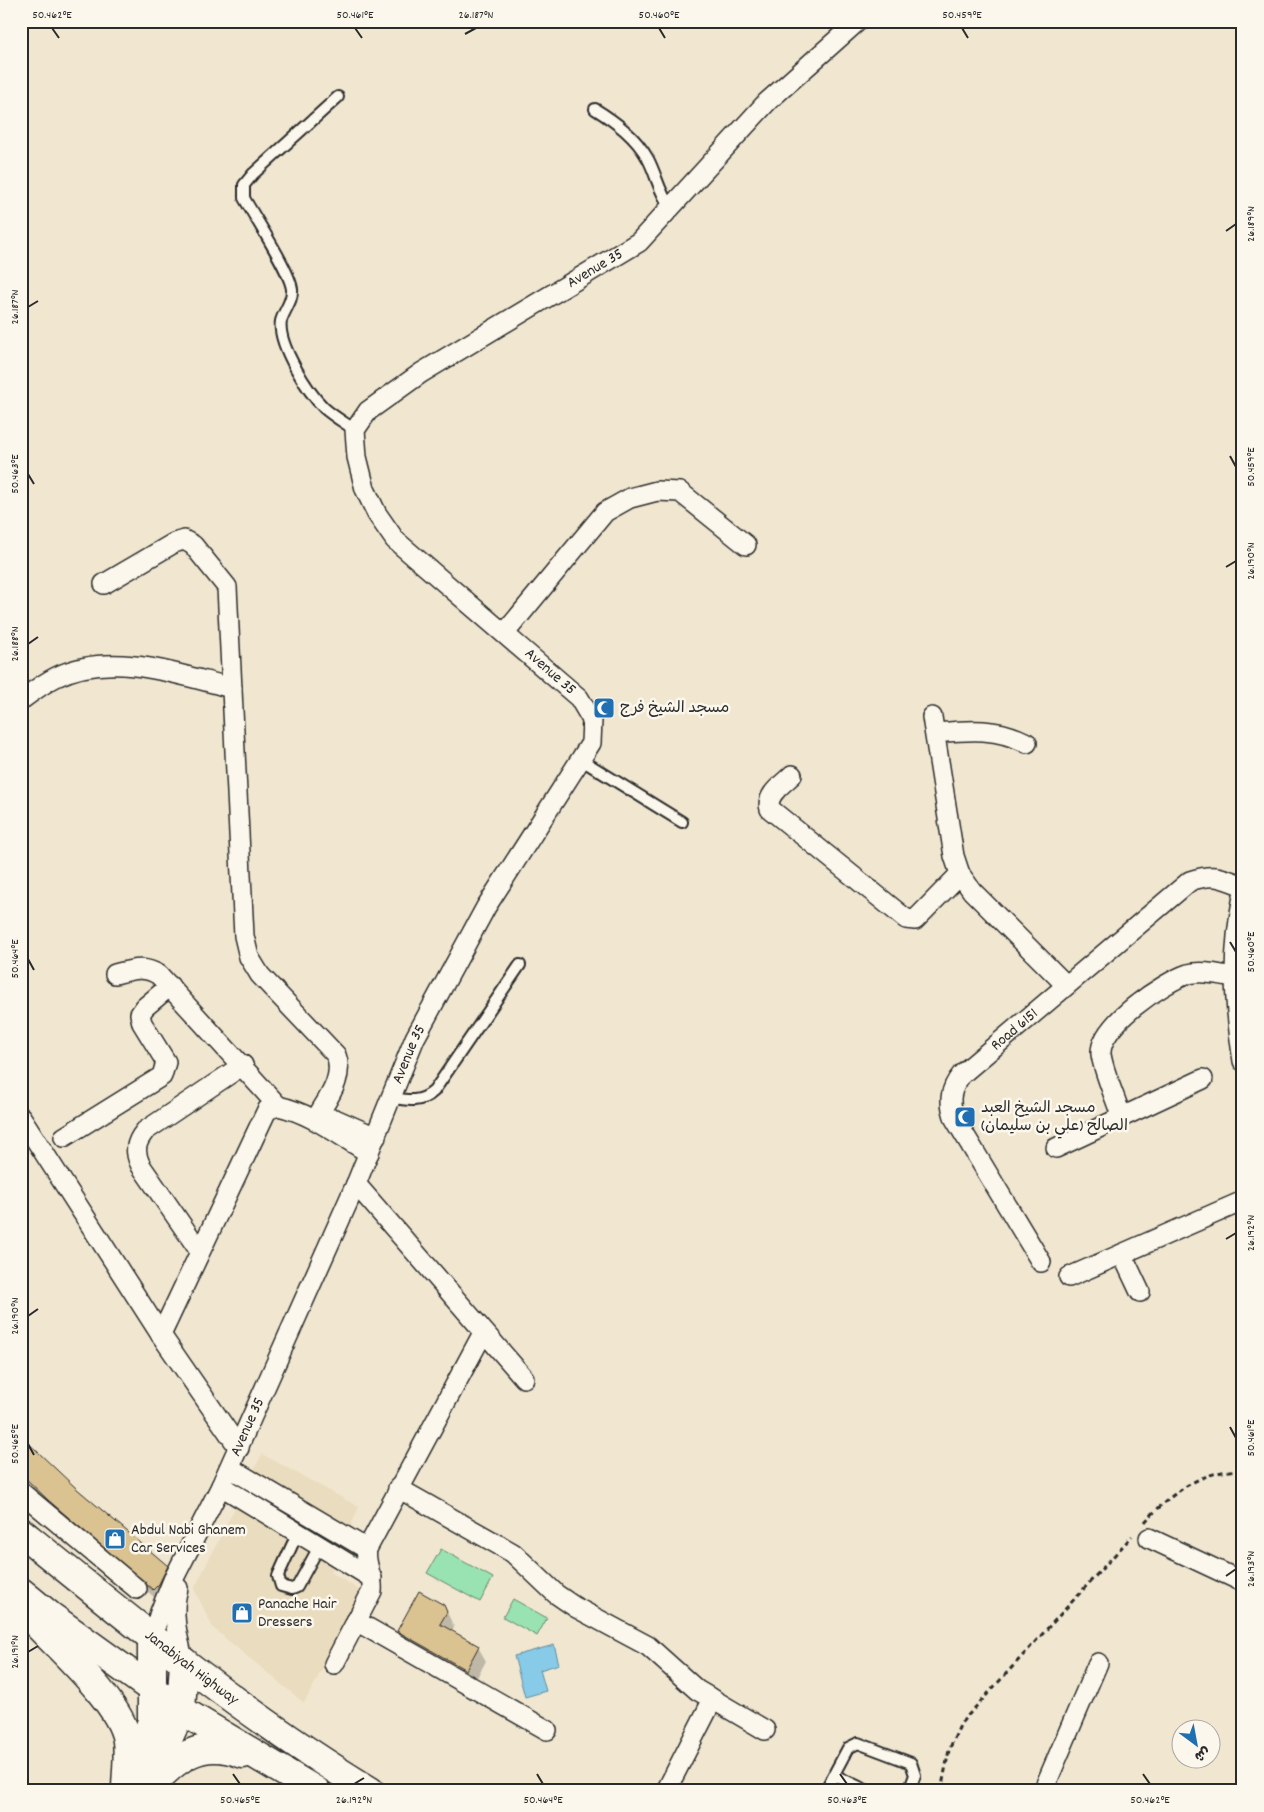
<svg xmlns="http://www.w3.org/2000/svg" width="1264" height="1812" font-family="Dekko,'Playpen Sans Arabic',sans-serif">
<rect width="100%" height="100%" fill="#f1e7d1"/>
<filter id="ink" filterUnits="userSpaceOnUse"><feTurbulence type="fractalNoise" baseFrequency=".02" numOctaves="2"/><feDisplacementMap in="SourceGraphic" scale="10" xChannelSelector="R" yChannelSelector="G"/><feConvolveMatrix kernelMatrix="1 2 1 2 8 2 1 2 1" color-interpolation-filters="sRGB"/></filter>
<g filter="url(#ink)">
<!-- built -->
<path fill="#eadcbe" d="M262,1454L359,1507L331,1572L364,1593L304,1703L213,1628L194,1589Z"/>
<!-- green -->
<path fill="#99e2b1" stroke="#62866e" d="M441,1549L493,1578L480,1602L427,1573Z
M513,1599L547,1618L537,1636L503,1617Z"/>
<!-- water -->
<path fill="#87cbe8" stroke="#628b9c" d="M554,1645L559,1664L540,1670L546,1691L525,1697L514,1656Z"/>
<!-- shadow -->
<path fill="#0003" d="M21,1438L75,1489L167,1566L175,1581L162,1604L58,1514L21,1479Z
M444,1606L454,1627L451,1632L478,1647L486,1661L474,1683L407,1646L398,1631Z"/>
<!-- building -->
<path fill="#dac291" stroke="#2b2b2b" d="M21,1436L76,1488L168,1566L159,1584L153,1590L48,1500L21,1474Z
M419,1591L444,1605L447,1612L440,1624L479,1646L466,1670L397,1631Z"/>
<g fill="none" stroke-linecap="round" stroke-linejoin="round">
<!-- lane casing -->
<g stroke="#2b2b2b" stroke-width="14">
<path id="lane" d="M338,97L253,174L244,185V198C255,218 289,269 292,289C293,301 284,310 281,321C277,344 308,392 324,408C333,416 345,423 355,430
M595,109C616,122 636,137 648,159C657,176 659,193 671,208
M580,759L682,822
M391,1097C408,1101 421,1103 434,1091L520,965
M298,1532L278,1576L281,1586L292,1589L297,1587L320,1545
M834,1775L868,1791
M825,1791L848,1748L858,1743L911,1763L915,1775L909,1791"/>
</g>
<!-- street casing -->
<g stroke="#2b2b2b" stroke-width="22">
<g id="street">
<path d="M104,584L174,543L184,540L193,545L227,587L244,936L249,957L260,975L336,1055C345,1078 327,1099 316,1119"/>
<path d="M505,633L605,512L630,498L657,491L680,492L746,545"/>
<path d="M21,700C32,692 44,683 56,677C111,650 177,674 232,688"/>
<path d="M932,717L954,856L960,874L972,891L1066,985"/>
<path d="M935,733C969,730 996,727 1027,743"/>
<path d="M792,775C783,784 765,795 770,809L906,919L915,920L960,874"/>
<path d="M1243,896C1231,956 1234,1001 1243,1061"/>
<path d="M115,974C131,970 144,965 159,975L278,1106"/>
<path d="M1121,1116C1116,1099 1103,1071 1101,1054C1099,1025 1164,982 1188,974C1202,970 1221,975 1234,977"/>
<path d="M21,1117L161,1335L239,1448"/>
<path d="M316,1119H335L376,1137"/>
<path d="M64,1137L162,1076L166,1062L142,1023L140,1014L145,1007L170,986"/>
<path d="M1056,1148L1203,1079"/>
<path d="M356,1184L524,1378"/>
<path d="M199,1250L141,1166C134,1152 135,1143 145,1131L243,1065"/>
<path d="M1122,1254L1140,1292"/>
<path id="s1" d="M1041,1262L955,1119C948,1101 950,1089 962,1074L1190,881C1213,873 1221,877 1243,886"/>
<path d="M1069,1277L1243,1201"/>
<path d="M161,1335L267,1110L278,1106C311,1113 340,1136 369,1153"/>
<path d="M230,1468L367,1549"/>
<path d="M221,1486L372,1578"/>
<path d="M398,1488L513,1553L556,1594L575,1607L648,1646L697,1690L765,1730"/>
<path d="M21,1492L137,1589"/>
<path d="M1149,1538L1243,1582"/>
<path d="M178,1588C171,1613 177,1636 184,1662"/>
<path d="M356,1621L547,1730"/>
<path id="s2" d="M152,1638L160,1612L173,1580L221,1486L356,1184L415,1038L486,907L591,743L592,720L579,698L395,540L377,514L365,489L357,457L355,430L368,411L421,373L639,242L767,102L858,21"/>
<path d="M334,1664L372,1591C374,1576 364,1564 367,1549L483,1333"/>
<path d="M666,1791L713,1699"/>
<path d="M1043,1791L1098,1663"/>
</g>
</g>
<!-- secondary casing -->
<g stroke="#2b2b2b" stroke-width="31">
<path id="secondary" d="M129,1785L152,1721V1638
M145,1791L181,1710L184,1662"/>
</g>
<!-- primary casing -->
<g stroke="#2b2b2b" stroke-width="31">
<g id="primary">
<path id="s3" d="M21,1532C134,1624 246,1716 370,1791"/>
<path d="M21,1592L49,1615L181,1710L316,1791"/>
<path d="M26,1613C53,1643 122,1702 127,1741C129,1757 126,1775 126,1791"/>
<path d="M146,1790C176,1760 199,1736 243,1754"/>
</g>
</g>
<!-- path -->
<path stroke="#2b2b2b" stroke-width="3" stroke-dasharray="5 4" stroke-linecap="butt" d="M1145,1522C1170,1494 1203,1468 1243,1471
M941,1791L949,1750L961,1723L1132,1536"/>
<!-- lane -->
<use href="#lane" stroke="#fbf7ec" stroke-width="10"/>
<!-- street -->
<use href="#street" stroke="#fbf7ec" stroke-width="19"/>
<!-- secondary -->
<use href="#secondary" stroke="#fbf7ec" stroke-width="28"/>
<!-- primary -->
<use href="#primary" stroke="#fbf7ec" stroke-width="28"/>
</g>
</g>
<!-- ticks -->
<path fill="none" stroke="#2b2b2b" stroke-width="2" d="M52,28L59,38M355,28L362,38M659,28L665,38M962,28L968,38M465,34L476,28M1226,231L1236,224M28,307L38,301M1230,456L1236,467M28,474L34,484M1226,567L1236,561M28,644L38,637M1230,942L1236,952M28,959L34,970M1226,1239L1236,1233M28,1316L38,1309M1230,1427L1236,1438M28,1444L34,1455M1226,1576L1236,1569M28,1652L38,1646M233,1774L240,1784M537,1774L543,1784M840,1774L847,1784M1143,1774L1150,1784M354,1784L364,1778"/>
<!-- icons -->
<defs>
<g id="mosque-square" transform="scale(1.125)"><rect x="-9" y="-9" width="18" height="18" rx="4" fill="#1f6fb2" stroke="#fbf7ec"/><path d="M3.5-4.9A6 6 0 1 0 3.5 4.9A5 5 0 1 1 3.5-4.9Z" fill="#fff"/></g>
<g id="shop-square" transform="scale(1.125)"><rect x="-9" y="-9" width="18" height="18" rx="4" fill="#1f6fb2" stroke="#fbf7ec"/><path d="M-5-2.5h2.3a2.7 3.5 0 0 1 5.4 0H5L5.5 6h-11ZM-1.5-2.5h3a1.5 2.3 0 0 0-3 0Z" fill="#fff"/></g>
</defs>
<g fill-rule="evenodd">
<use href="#mosque-square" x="604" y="708"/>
<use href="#mosque-square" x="965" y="1117"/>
<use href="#shop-square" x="115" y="1539"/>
<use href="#shop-square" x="242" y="1613"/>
</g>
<g text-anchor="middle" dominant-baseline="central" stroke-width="5" stroke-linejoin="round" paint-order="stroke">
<!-- street labels -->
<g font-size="16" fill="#2b2b2b" stroke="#fbf7ec">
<text stroke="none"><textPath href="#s2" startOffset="1701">Avenue 35</textPath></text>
<text transform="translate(550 672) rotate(41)">Avenue 35</text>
<text stroke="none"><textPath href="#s1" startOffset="284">Road 6151</textPath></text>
<text stroke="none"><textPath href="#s2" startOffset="638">Avenue 35</textPath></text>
<text stroke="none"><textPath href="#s2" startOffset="232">Avenue 35</textPath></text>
<text stroke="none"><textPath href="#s3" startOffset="218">Janabiyah Highway</textPath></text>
</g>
<!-- poi labels -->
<g font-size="16" fill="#2b2b2b" stroke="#fbf7ec" text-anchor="start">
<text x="620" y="708">مسجد الشيخ فرج</text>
<text x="981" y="1108">مسجد الشيخ العبد<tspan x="981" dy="18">الصالح (علي بن سليمان)</tspan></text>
<text x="131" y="1530">Abdul Nabi Ghanem<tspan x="131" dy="18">Car Services</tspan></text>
<text x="258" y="1604">Panache Hair<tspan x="258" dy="18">Dressers</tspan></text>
</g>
</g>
<!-- margin -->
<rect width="1264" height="1812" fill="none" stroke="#fbf7ec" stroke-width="55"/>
<!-- north arrow -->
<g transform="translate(1196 1744) rotate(148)"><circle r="24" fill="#fbf7ec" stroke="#a8a59f"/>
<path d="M0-4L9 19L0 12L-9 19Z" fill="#1f6fb2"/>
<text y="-8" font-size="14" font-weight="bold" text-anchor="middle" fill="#2b2b2b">ش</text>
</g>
<rect x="28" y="28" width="1208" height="1756" fill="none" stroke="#2b2b2b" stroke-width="2"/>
<g font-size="12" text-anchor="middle" fill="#2b2b2b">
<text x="52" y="18">50.462°E</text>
<text x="355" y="18">50.461°E</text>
<text x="476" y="18">26.187°N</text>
<text x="659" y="18">50.460°E</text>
<text x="962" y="18">50.459°E</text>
<text transform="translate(1250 224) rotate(-90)" y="4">26.189°N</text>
<text transform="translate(14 307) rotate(-90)" y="4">26.187°N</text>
<text transform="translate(1250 467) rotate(-90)" y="4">50.459°E</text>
<text transform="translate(14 474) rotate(-90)" y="4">50.463°E</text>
<text transform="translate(1250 561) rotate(-90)" y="4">26.190°N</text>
<text transform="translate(14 644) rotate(-90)" y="4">26.188°N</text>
<text transform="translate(1250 952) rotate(-90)" y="4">50.460°E</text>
<text transform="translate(14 959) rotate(-90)" y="4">50.464°E</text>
<text transform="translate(1250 1233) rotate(-90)" y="4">26.192°N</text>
<text transform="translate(14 1316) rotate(-90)" y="4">26.190°N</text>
<text transform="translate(1250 1438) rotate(-90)" y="4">50.461°E</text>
<text transform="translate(14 1444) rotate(-90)" y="4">50.465°E</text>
<text transform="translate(1250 1569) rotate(-90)" y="4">26.193°N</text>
<text transform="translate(14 1652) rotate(-90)" y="4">26.191°N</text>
<text x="240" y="1803">50.465°E</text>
<text x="354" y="1803">26.192°N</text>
<text x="543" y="1803">50.464°E</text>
<text x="847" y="1803">50.463°E</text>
<text x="1150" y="1803">50.462°E</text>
</g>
</svg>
